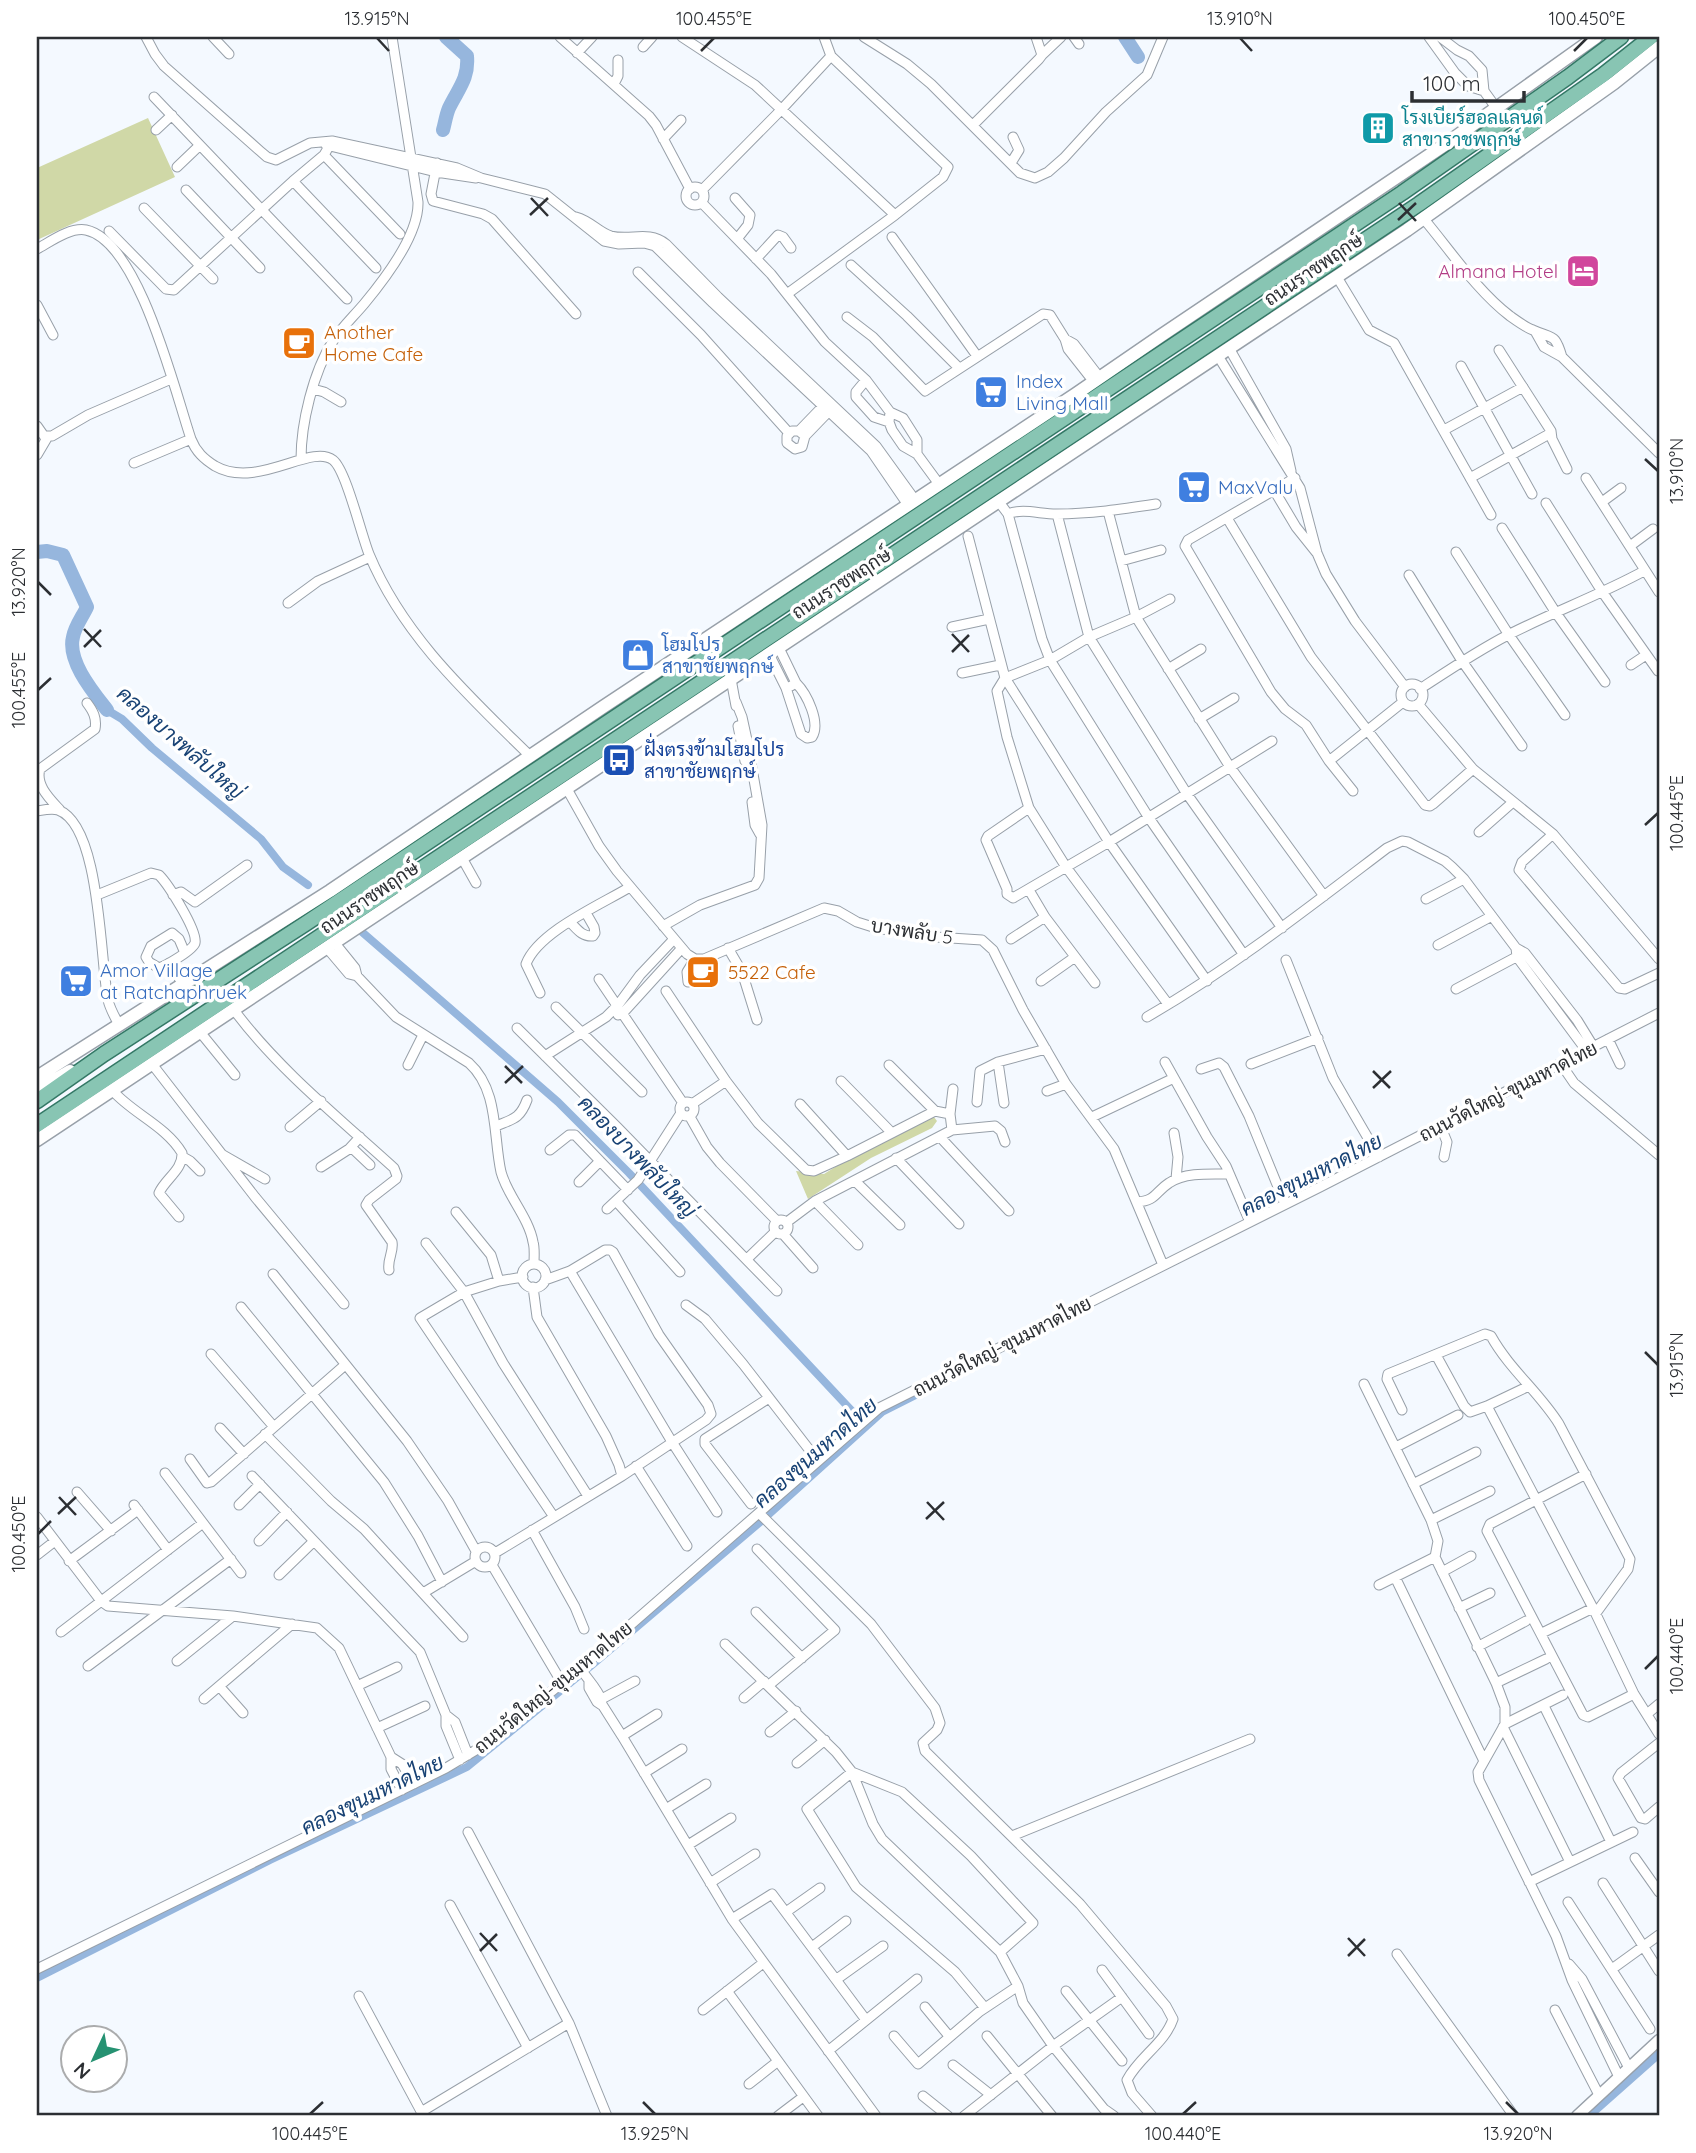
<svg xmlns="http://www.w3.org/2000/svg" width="1696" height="2153" font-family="Quicksand,Sarabun,sans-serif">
<rect width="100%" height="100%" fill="#f4f9ff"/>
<!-- green -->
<path fill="#d0d8a7" d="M148,118L175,177L37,240V168Z
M930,1112L937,1121L932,1128L871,1158L808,1199L796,1171L824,1174L901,1126Z"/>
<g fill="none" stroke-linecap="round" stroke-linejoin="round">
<!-- canal -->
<path stroke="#96b6dd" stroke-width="8" d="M107,710L122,719L152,748L261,839L283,867L308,885
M362,932L558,1102L629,1173L866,1426
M37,1978L270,1860L467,1767L592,1665L759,1523L882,1412L983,1361
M1589,2116L1659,2054"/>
<!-- river -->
<path stroke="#96b6dd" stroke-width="14" d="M1125,37L1138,57
M443,130C445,123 446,115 449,108C458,89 469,79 467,56L446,37
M37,552L47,551L63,555L87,607C83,616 75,626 73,637C67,661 93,692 107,710"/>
<!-- minor casing -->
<g stroke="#98a0a9" stroke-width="11">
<path id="minor" d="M146,37L155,54L164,66L260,151L267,157L276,160L310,143L332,141L457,168L481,178L545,194L604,241L619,244L644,243L655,246L713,303L871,451L908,505
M213,37L229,54
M560,37L649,116L656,125L690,189
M682,37L755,85L895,215
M864,37L907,64L931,84L1020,173L1035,178L1048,172L1064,158L1106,112L1147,75L1163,37
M1074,37L1079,44
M1429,37L1455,73L1468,86L1484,91
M1440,37L1457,50L1469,56L1482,70L1484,91L1497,109
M643,47L652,37
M577,53L592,37
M1042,55L1061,37
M614,84L618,76V60
M154,97L347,299
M973,125L1039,59L1042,55L1036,37
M156,130L172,115
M663,139L681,120
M326,145L436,172L476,178
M324,155L400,234
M437,163L431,194L433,201L483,214L492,219L576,314
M1011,163L1019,150L1013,137
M177,167L200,145
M293,181L376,268
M686 196a9 9 0 1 1 18 0a9 9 0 1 1-18 0Z
M186,190L260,268
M702,190L781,110L831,56
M735,198L750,215L748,225L737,239
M702,203L771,274L825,342L866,380L890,412L903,418L917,440V454
M144,208L213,279
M576,217C591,221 598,232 611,236C631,241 648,230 666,244L718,297L876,446L915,500
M1423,218C1450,250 1477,291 1510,316C1517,321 1525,327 1533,330C1553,339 1555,333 1562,357
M109,231L166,289L174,290L293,181L324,155L332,141
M892,237L977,356
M37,249C50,242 70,227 86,230C139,241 175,392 191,439C196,452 204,459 215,466C257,490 311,443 333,460C346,470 361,534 369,554C403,636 468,695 530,756
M756,259L778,235L783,237L791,248
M851,265L907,316L959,368
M638,272L701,335L789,433
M1337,277L1369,330L1394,343L1491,515
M787,294L895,215L943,177L948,167L831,56L824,37
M37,305L53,335
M847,317L873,337L925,391L1043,314L1050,315L1065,339
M1535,331L1544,347L1562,357L1659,453
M1229,348L1286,449L1291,471
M1499,350L1551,431L1552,439L1567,469
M1218,356L1300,488L1317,553L1326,574L1355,621L1405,687
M1461,366L1532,494
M866,380L856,392V397L874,417L889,422
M1094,382L1068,349L1065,339L1074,344L1100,378
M313,389L324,392L341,402
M890,412L889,422L892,430L903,446L917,454L939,484
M37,426L44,436H52L88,415L171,379
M1444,430L1523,387
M799,431L827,402
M805,436L799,431H792L787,436V443L795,449L802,447L805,436L833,407
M37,455L47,438
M301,459C301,424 313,372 333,341C341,328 353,317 364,304C384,280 419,234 418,202L392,37
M134,463L191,439
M1295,478L1188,540L1185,546L1271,692L1285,709L1306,725L1329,761L1353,791
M1470,478L1551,433
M1586,478L1659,592
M1274,490L1296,527L1316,552
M999,502L1008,514L1042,639L1050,660L1149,818L1244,955
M1602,502L1621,488
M1546,503L1603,593L1658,671
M1108,511L1136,617L1230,767L1324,896
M1008,514C1022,508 1040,514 1056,514C1090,514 1123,509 1156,504
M1057,514L1089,637L1187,794L1282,928
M1227,518L1311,657L1425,805L1430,806L1433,804L1473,769
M1502,528L1556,613L1605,682
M968,536L1005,678L1109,842L1207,981
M1630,546L1653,529
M1456,552L1509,635L1565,715
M1121,561L1161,550
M1409,575L1462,661L1522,746
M288,603L318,581L370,557
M952,627L989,619
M779,648L796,683L791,686
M769,654L786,688L801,734L807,738L812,737C821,723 807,694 796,683
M1631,665L1646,655
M1168,669L1201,649
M962,673L1000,665
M731,679L736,706
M1401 695a11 11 0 1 1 22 0a11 11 0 1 1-22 0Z
M1420,689C1449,670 1477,651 1508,635C1553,612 1600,595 1644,571
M1418,704L1473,769L1553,834L1659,959
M1199,719L1234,698
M738,726L745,761
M1329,761L1403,702
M567,789L599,846L617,871L687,954L695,959H704L824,908L838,911L857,922L876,928L935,937L982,940L993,950L1023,1010L1066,1084L1114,1149L1163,1265
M752,802L755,825L760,834
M1029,808L988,836L986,840L1007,889V894L1013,898L1109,842L1272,741
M60,810C50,799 35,785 40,769L95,729C97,718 93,711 87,703
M37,811C43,810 52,808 58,810C101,825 100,961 108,1000C110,1009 115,1017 119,1025
M1479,832L1513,802
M1553,834L1522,862L1519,870L1619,988L1625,989L1659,973
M462,858L476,883
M1029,890L1045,917L1095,983
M97,895L151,873L159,875C168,884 198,931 195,943C193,950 167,965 159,968L149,962L146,957L151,946L172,933L179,939L185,953
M173,895L181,892L195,902L247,865
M1426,899L1464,879
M570,922C577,929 582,937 593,936L595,933L594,927L586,913
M663,926L700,905L755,885L759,878L762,825L747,740L742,717L736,702
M1011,939L1045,917
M334,942L355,968L357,976
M1438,945L1492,916
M327,948L349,974L357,976L396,1017L469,1063C499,1090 493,1136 501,1172C507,1195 529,1218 533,1242C535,1248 534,1257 534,1264
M728,948L742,972L757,1020
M1516,948L1525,953L1577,1020L1593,1046
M1286,960L1333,1078L1379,1157
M169,963L183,984
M599,979L683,1103
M1041,981L1075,957
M688,982L687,972L695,959
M1456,989L1520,955
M666,991L726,1081L758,1123L806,1170L814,1171L847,1156L935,1111L950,1114
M540,993L526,964C538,932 600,905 630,887
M1168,1004L1066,867L1029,808L1007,737L997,691L1005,678L1050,660L1089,637L1136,617L1170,599
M556,1007L642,1092
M234,1010C278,1069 339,1118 394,1168L397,1176L396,1179L369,1200L366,1205L392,1242C394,1252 387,1259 389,1270
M618,1015L622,1014L682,948
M1147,1017C1233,967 1308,908 1387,848L1402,841L1408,842L1445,861L1452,867L1464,879L1516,948L1517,957L1586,1050
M517,1028L617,1127L777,1291
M200,1032L235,1075
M1608,1039L1620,1064
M545,1056L606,1017L618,1005L640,975L674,939
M998,1062L1004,1103
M1165,1062L1207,1137L1226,1166L1250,1222
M152,1064L255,1197L344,1304
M1251,1064L1318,1038
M1561,1064L1574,1083L1659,1155
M408,1065L423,1035
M889,1065L935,1111
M1201,1069L1219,1063L1224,1067L1249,1116L1285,1204
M841,1081L891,1132
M113,1091C132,1113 166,1126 182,1153C183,1170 165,1179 159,1193L179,1217
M1047,1091L1066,1084
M680 1109a7 7 0 1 1 14 0a7 7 0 1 1-14 0Z
M977,1102L980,1071L998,1062L1046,1049
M692,1104L726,1081
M800,1104L847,1156
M690,1117L707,1147L720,1163L777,1221
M1092,1117L1174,1078
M1440,1125L1447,1142L1444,1157
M496,1126C513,1119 520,1119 527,1100
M290,1127L321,1101
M952,1130L995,1126L1001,1131L1005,1142
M1174,1133L1178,1157L1176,1179
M940,1137L1009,1211
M351,1147L370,1165
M550,1150L569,1135H575L628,1190
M223,1155L265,1179
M183,1157L190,1161L200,1171
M896,1158L959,1224
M321,1167L349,1149L360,1137
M855,1181L900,1225
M579,1182L600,1161
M616,1201L680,1272
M815,1201L858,1245
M1137,1202C1156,1201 1155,1192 1169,1183C1185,1172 1211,1174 1229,1174
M607,1209L638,1180L681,1113
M456,1212L491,1255L499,1281
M774 1227a7 7 0 1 1 14 0a7 7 0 1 1-14 0Z
M787,1222L815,1201L952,1130L950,1114L953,1089
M783,1234L813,1268
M426,1243L464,1292L503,1363L588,1496
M747,1259L775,1232
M522 1276a12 12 0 1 1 24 0a12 12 0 1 1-24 0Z
M570,1271L672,1442L717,1512
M273,1274L407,1441L448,1501L476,1551
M523,1277L499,1281L464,1292L420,1318L554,1517
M533,1287L537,1317L606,1436L619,1465L622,1476
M686,1305L705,1319L743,1364L818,1461
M241,1307L384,1482L418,1536L442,1582
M211,1354L274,1427
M1436,1355L1464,1406L1470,1412L1487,1406L1529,1386
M1364,1384L1431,1520L1438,1541L1435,1557L1496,1683L1505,1707V1724L1478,1772L1479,1780L1556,1936L1572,1980L1619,2077
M1487,1406L1593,1608L1634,1694L1659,1734
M1402,1410L1387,1379L1388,1374L1485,1334L1491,1336C1510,1370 1539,1392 1559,1424L1630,1559L1628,1569L1596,1613
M220,1428L244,1454
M265,1434L331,1501L364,1529L463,1637
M1396,1447L1458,1415
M190,1459L207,1483L211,1482L345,1365
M636,1466L687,1546
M165,1473L241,1573
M1586,1474L1490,1524L1487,1531L1583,1715L1588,1717L1634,1694
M252,1476L420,1652L446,1715V1726L460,1760
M1413,1484L1476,1452
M77,1492L111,1531
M751,1504L705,1444V1439L769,1398
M134,1505L168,1550
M239,1505L260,1484
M759,1513L871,1624L935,1708L940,1723L937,1730L923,1743L925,1751L1080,1904L1166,2006L1173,2019C1165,2043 1139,2057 1127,2080L1132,2093L1152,2116
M37,1517L101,1601L108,1606L233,1616L317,1628L339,1648L391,1757V1769L402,1790
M1431,1520L1490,1491
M532,1530L575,1607L584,1629
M259,1541L287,1512
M475 1557a10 10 0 1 1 20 0a10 10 0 1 1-20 0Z
M757,1549L835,1630L769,1685
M495,1553L622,1476L706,1420L711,1414L708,1405L659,1335L613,1252L610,1250H605L570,1271L545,1280
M37,1555L55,1541
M69,1561L138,1510
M492,1565L562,1683
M1442,1572L1471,1556
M279,1575L314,1541
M1395,1577L1484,1761
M1379,1585L1435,1557
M423,1593L476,1561
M1459,1608L1490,1593
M756,1612L802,1658
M61,1632L203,1523
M1542,1633L1593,1608
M725,1644L836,1752L852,1772L873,1824L882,1839L1000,1952L1018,1986L1023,2003L1053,2046L1104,2109L1114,2116
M1477,1647L1526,1621
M177,1661L233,1616
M88,1666L231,1559
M580,1668C588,1680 597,1688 602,1701
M589,1682V1688L597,1702L603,1706L622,1736L732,1919L876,2116
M1496,1683L1546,1659
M219,1686L243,1713
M357,1686L397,1667
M744,1698L764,1681
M204,1699L292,1624
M598,1701L635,1681
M1544,1706L1611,1842
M1647,1714L1659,1704
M446,1715L455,1722L468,1755
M1505,1724L1563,1695
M1503,1727L1570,1862
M377,1728L425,1706
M770,1732L796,1711
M622,1736L657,1714
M1659,1743L1621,1773L1618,1778L1641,1818L1645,1819L1659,1807
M391,1757L402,1764L414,1784
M797,1763L825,1740
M644,1773L682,1749
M666,1809L706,1784
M468,1832L569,2023L607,2116
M1012,1836L1250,1739
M688,1845L731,1818
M1635,1858L1659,1892
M1529,1882L1633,1832
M710,1883L755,1854
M1603,1883L1659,1971
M1568,1902L1650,2029
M450,1905L528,2048
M786,1912L820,1888
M732,1919L772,1894L866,2020
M812,1947L846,1921
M1397,1954L1514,2116
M1569,1964L1582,1979L1629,2068
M37,1969L446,1768L491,1741L596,1655L879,1408L1320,1187L1659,1013
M1612,1969L1659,1935
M1102,1970L1149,2034
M837,1979L883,1946
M727,1991L818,2116
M1066,1991L1122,2061
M359,1996L423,2115
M925,2007L949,2036
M985,2008L955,1972L856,1887L807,1809L852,1772L902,1792L971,1856L1033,1923L1000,1952
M703,2010L763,1963
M1555,2010L1599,2095
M894,2036L918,2064L979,2012L1018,1986
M987,2036L1052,2116
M828,2051L917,1979
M953,2065L991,2095
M749,2084L777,2062
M923,2096L948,2116
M421,2112L569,2023
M778,2116L803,2097
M964,2116L1053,2046L1122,1997"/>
</g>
<!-- tertiary casing -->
<g stroke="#98a0a9" stroke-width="13">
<path id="tertiary" d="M1577,2116L1659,2040"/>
</g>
<!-- secondary casing -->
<g stroke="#98a0a9" stroke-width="15">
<path id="secondary" d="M37,1077L330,891L603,707L1076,394L1162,335L1443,146L1596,37
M37,1090L70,1071
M37,1140L1407,230L1614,83L1659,47"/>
</g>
<!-- primary casing -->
<g stroke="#347866" stroke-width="17">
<path id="primary" d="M37,1101L104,1054L305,924L1402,193L1568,77L1621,37
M37,1125L1419,204L1603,75L1651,37"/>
</g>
<!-- minor -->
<use href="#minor" stroke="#fff" stroke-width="9"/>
<!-- tertiary -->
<use href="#tertiary" stroke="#fff" stroke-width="10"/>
<!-- secondary -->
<use href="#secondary" stroke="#fff" stroke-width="12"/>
<!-- primary -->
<use href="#primary" stroke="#88c5b3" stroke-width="14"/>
</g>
<!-- ticks -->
<path fill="none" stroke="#2c2f33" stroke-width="2.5" d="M377,38L389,51M1240,38L1252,51M701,51L714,38M1574,51L1587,38M531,198L548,216M1399,203L1416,221M530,215L548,198M1398,220L1416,203M1645,459L1658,471M38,582L51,595M84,629L101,647M952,634L969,652M84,647L101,630M952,652L969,635M38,690L51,678M1645,825L1658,813M505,1066L522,1083M1373,1071L1390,1088M505,1083L523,1066M1373,1088L1391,1071M1645,1352L1658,1365M59,1497L76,1515M927,1502L944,1520M58,1514L76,1497M926,1519L944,1502M38,1534L51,1521M1645,1669L1658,1656M480,1933L497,1951M1348,1938L1365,1956M480,1951L497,1934M1348,1956L1365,1939M643,2102L655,2114M1506,2102L1518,2114M310,2114L323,2102M1183,2114L1196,2102"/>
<!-- icons -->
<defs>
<g id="building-square" transform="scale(1.75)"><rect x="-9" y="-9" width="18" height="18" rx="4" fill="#0f9aa8" stroke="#fff"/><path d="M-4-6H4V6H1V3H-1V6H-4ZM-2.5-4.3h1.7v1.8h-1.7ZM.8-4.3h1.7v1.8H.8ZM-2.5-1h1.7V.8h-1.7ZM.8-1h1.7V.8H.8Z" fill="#fff"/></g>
<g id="hotel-square" transform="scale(1.75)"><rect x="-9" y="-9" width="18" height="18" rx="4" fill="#d1479c" stroke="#fff"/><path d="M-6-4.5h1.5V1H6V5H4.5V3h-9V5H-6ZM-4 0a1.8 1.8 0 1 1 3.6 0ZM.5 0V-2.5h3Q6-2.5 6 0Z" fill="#fff"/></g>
<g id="cafe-square" transform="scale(1.75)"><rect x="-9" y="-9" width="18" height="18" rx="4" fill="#e8710a" stroke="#fff"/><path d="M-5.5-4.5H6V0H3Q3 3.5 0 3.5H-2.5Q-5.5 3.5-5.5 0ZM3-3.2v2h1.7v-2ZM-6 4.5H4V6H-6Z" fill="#fff"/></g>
<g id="supermarket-square" transform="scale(1.75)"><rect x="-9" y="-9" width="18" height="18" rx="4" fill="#3f7fe0" stroke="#fff"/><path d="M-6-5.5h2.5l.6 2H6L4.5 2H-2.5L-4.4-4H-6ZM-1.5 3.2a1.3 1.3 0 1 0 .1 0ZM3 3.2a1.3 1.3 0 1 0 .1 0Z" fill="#fff"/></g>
<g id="shop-square" transform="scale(1.75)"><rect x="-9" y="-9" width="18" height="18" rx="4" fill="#3f7fe0" stroke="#fff"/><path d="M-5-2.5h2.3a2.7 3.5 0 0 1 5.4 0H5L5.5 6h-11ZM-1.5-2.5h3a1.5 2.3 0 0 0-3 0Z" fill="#fff"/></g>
<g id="bus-square" transform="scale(1.75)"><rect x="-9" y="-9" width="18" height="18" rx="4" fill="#1a4fb4" stroke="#fff"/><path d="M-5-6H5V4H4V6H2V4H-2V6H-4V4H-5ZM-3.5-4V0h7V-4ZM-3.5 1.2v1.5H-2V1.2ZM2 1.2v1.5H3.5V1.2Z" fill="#fff"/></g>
</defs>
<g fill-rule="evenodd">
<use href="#building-square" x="1378" y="128"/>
<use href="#hotel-square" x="1583" y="271"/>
<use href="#cafe-square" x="299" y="343"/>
<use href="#supermarket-square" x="991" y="392"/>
<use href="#supermarket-square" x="1194" y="487"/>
<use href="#shop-square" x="638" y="655"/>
<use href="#bus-square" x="619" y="760"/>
<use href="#cafe-square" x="703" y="972"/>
<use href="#supermarket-square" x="76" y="981"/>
</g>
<g text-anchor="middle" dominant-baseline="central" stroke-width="7" stroke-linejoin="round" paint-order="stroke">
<!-- culture labels -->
<g font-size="19" fill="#0d838f" stroke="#fff" text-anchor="start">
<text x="1402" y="117">โรงเบียร์ฮอลแลนด์<tspan x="1402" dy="22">สาขาราชพฤกษ์</tspan></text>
</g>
<!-- street labels -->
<g font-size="19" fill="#2c2f33" stroke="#fff">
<text transform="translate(1313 269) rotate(-34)">ถนนราชพฤกษ์</text>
<text transform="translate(841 583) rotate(-33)">ถนนราชพฤกษ์</text>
<text transform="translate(369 897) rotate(-34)">ถนนราชพฤกษ์</text>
<text transform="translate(912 931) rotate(9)">บางพลับ 5</text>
<text transform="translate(1508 1091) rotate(-27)">ถนนวัดใหญ่-ขุนมหาดไทย</text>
<text transform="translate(1002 1346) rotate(-27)">ถนนวัดใหญ่-ขุนมหาดไทย</text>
<text transform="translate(553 1687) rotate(-39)">ถนนวัดใหญ่-ขุนมหาดไทย</text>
</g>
<!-- hotel labels -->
<g font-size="19" fill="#b23c85" stroke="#fff" text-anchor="end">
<text x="1558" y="271">Almana Hotel</text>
</g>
<!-- food labels -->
<g font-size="19" fill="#c56008" stroke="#fff" text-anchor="start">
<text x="324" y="332">Another<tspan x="324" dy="22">Home Cafe</tspan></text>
<text x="728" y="972">5522 Cafe</text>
</g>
<!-- shop labels -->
<g font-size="19" fill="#366cbe" stroke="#fff" text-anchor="start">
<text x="1016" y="381">Index<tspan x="1016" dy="22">Living Mall</tspan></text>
<text x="1218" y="487">MaxValu</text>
<text x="662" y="644">โฮมโปร<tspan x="662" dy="22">สาขาชัยพฤกษ์</tspan></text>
<text x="100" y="970">Amor Village<tspan x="100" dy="22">at Ratchaphruek</tspan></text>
</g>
<!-- transit labels -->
<g font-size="19" fill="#164399" stroke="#fff" text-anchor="start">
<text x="644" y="749">ฝั่งตรงข้ามโฮมโปร<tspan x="644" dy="22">สาขาชัยพฤกษ์</tspan></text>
</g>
<!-- water labels -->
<g font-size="21" font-style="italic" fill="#184274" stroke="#fff">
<text transform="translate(181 742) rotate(41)">คลองบางพลับใหญ่</text>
<text transform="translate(638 1156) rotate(46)">คลองบางพลับใหญ่</text>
<text transform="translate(1311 1174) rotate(-27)">คลองขุนมหาดไทย</text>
<text transform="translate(815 1452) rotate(-41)">คลองขุนมหาดไทย</text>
<text transform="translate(372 1794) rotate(-26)">คลองขุนมหาดไทย</text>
</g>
</g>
<!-- border -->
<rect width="1696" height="2153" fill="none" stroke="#ffffff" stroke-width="77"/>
<!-- north arrow -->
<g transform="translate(94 2059) rotate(226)"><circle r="33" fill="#ffffff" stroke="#abacad" stroke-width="2"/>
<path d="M0-5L12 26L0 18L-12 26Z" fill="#269272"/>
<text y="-10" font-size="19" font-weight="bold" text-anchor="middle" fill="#2c2f33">N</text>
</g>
<!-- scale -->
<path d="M1412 91v10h112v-10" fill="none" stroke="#2c2f33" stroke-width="3.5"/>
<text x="1423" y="91" font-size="21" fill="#2c2f33" stroke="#ffffff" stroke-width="5" paint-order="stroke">100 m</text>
<rect x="38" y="38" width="1620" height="2076" fill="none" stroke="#2c2f33" stroke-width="2.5"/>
<g font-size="18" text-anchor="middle" fill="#2c2f33">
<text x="377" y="25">13.915°N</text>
<text x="714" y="25">100.455°E</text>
<text x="1240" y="25">13.910°N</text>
<text x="1587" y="25">100.450°E</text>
<text transform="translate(1677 471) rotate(-90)" y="6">13.910°N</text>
<text transform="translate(19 582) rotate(-90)" y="6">13.920°N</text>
<text transform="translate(19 690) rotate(-90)" y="6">100.455°E</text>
<text transform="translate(1677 813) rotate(-90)" y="6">100.445°E</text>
<text transform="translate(1677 1365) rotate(-90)" y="6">13.915°N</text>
<text transform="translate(19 1534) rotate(-90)" y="6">100.450°E</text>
<text transform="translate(1677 1656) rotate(-90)" y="6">100.440°E</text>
<text x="310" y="2140">100.445°E</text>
<text x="655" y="2140">13.925°N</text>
<text x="1183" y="2140">100.440°E</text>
<text x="1518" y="2140">13.920°N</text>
</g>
</svg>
